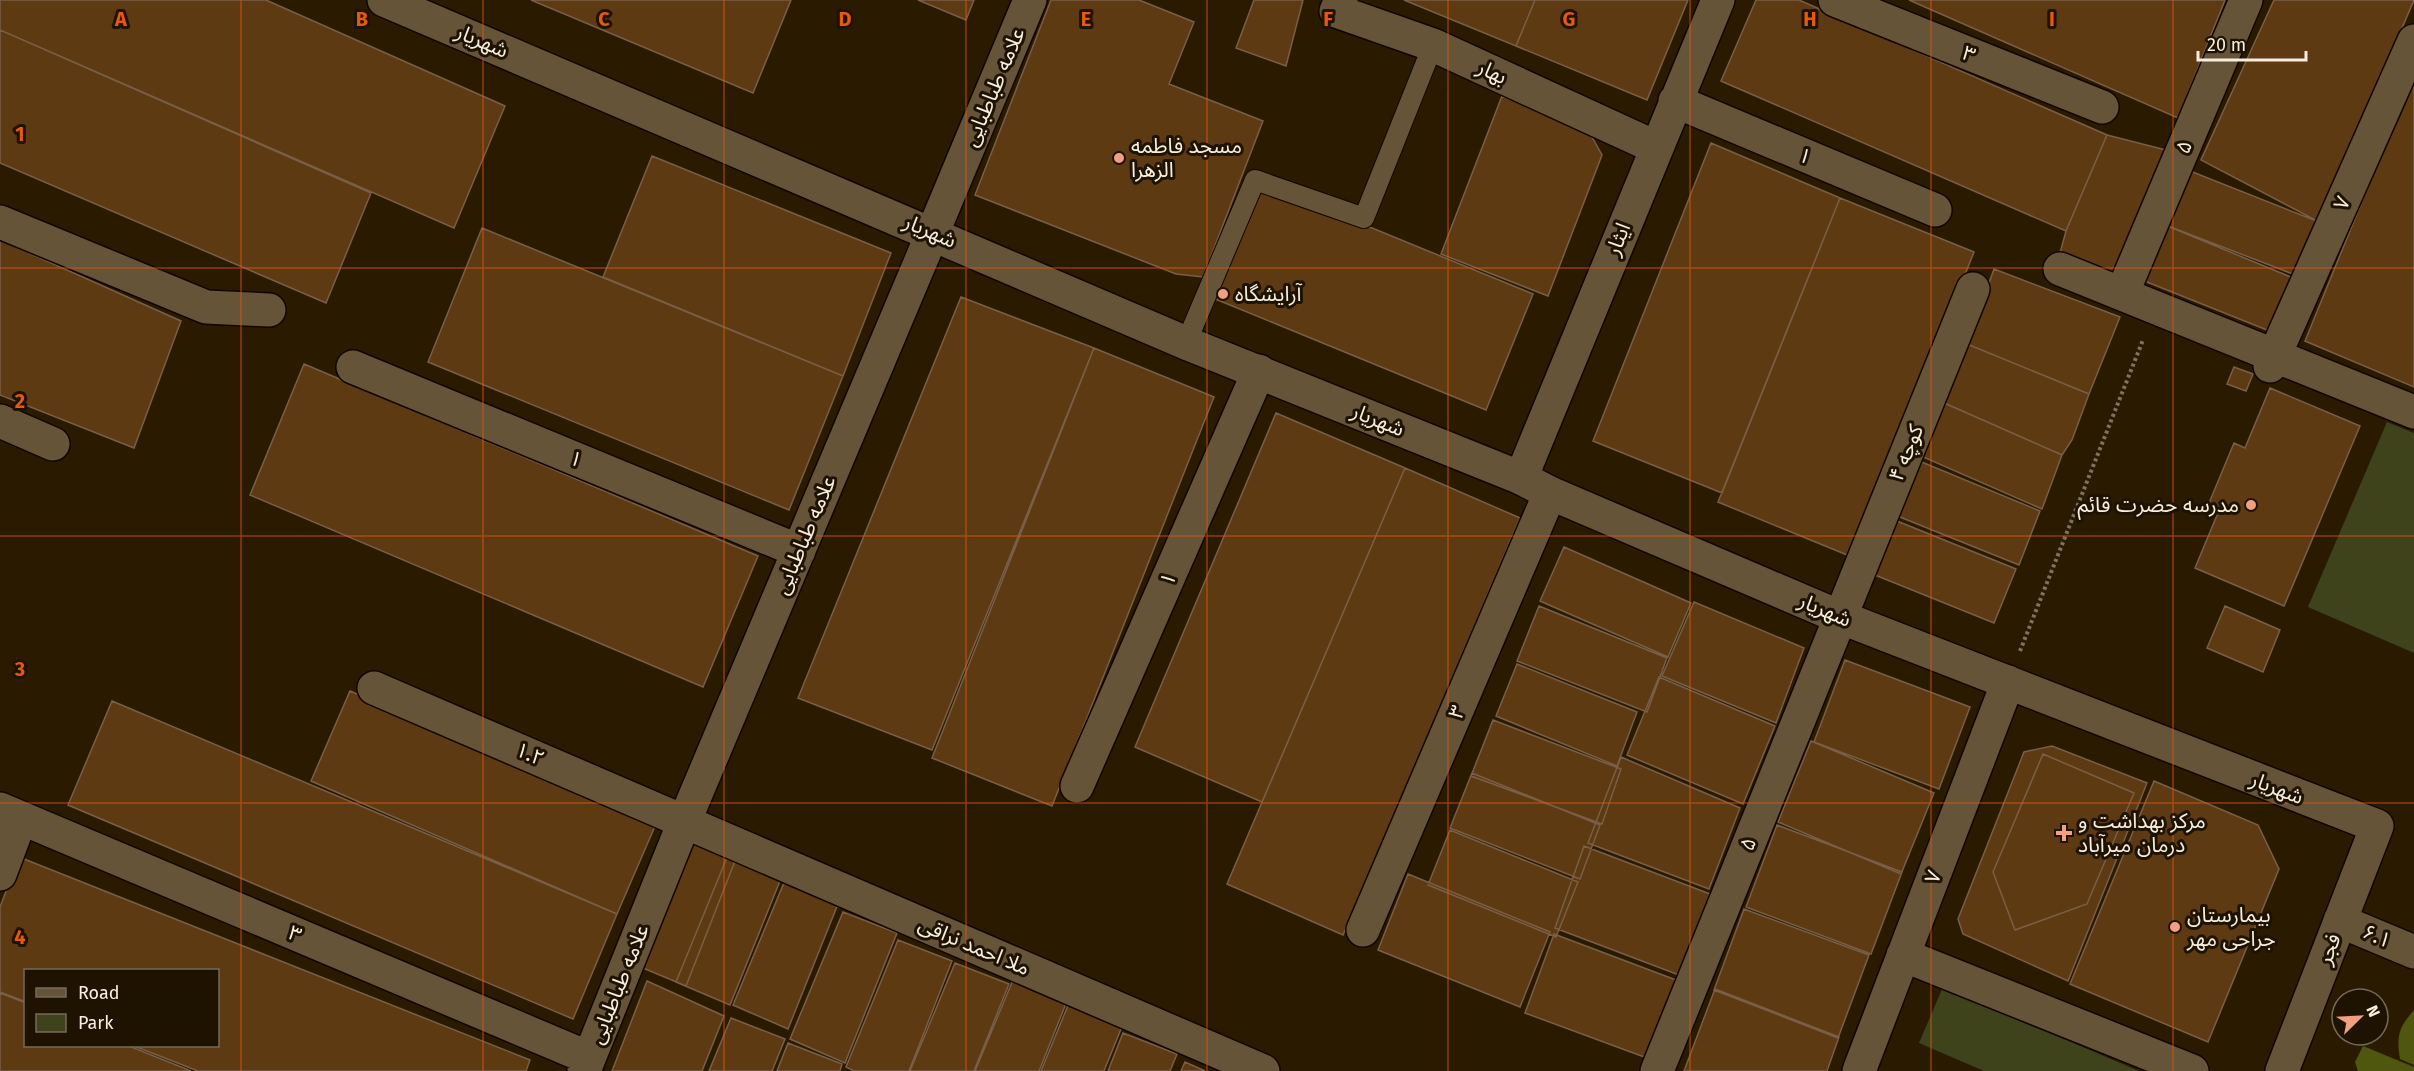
<svg xmlns="http://www.w3.org/2000/svg" width="2414" height="1071" font-family="'Fira Sans','Noto Sans Arabic',sans-serif">
<rect width="100%" height="100%" fill="#2a1b00"/>
<!-- green -->
<path fill="#3e431c" d="M2387,422L2414,433V653L2308,607Z
M1943,987L2139,1071H1984L1919,1043Z"/>
<!-- forest -->
<path fill="#4f560d" d="M2414,1010V1065L2400,1059C2396,1036 2399,1027 2414,1010Z
M2363,1046L2414,1067V1071H2358L2355,1062Z"/>
<!-- building -->
<path fill="#5e3a12" stroke="#795f47" stroke-width="1.5" d="M0,0H266L505,106L454,228L0,30Z
M531,0H791L753,93Z
M918,0H974L966,20Z
M1051,0H1139L1194,22L1169,84L1263,121L1203,277L1176,274L975,195Z
M1254,0H1303L1286,66L1236,48Z
M1404,0H1535L1516,46Z
M1535,0H1688L1647,100L1516,46Z
M1756,0H1799L2107,135L2066,231L1721,81Z
M1909,0H2225L2178,118Z
M2274,0H2414L2319,222L2201,160Z
M0,30L371,193L326,303L0,163Z
M2414,74V387L2305,341Z
M1502,96L1588,130L1602,155L1548,296L1441,254Z
M2107,135L2166,150L2115,280L2059,257L2066,231Z
M1711,143L1840,198L1722,493L1593,441Z
M652,156L891,253L843,376L603,277Z
M2190,171L2319,222L2298,276L2168,226Z
M1255,180L1533,294L1486,410L1208,296Z
M1840,198L1974,252L1852,557L1718,502Z
M2165,225L2293,278L2272,332L2142,280Z
M482,228L843,376L789,510L428,362Z
M0,240L181,321L134,448L0,395Z
M1994,269L2120,317L2089,394L1967,344Z
M961,297L1094,348L932,750L798,698Z
M1967,344L2089,394L2072,440L2062,455L1942,402Z
M1094,348L1214,397L1052,806L932,758Z
M304,364L758,556L703,687L250,495Z
M2234,367L2253,374L2246,391L2227,384Z
M2270,388L2360,426L2284,606L2195,568L2220,508L2209,503L2234,443L2245,448Z
M1942,402L2062,455L2042,509L1914,453Z
M1276,413L1405,468L1262,802L1135,747Z
M1912,458L2040,511L2019,565L1890,513Z
M1405,468L1520,518L1343,935L1227,884Z
M1887,517L2016,569L1994,623L1865,571Z
M1564,547L1691,603L1668,657L1540,601Z
M1694,602L1804,648L1776,723L1662,676Z
M1539,606L1667,658L1647,712L1517,661Z
M2225,606L2280,630L2263,672L2207,648Z
M1845,660L1970,707L1939,789L1814,742Z
M1517,664L1637,712L1617,766L1496,716Z
M1659,677L1775,726L1743,804L1627,755Z
M350,691L656,824L617,914L311,781Z
M112,701L617,914L573,1019L68,805Z
M1493,720L1621,769L1602,824L1471,776Z
M1811,741L1934,793L1901,874L1778,822Z
M2052,746L2147,783L2068,981L1963,934L1958,919L2024,752Z
M2043,754L2134,793L2087,904L2015,930L1993,872Z
M1621,757L1740,808L1709,889L1588,843Z
M1472,773L1600,825L1580,879L1450,828Z
M2154,781L2258,825L2279,869L2208,1042L2070,984Z
M1777,825L1902,872L1871,954L1746,907Z
M1450,830L1578,882L1556,937L1428,885Z
M684,835L737,856L686,986L631,963Z
M1584,846L1710,894L1679,975L1555,928Z
M728,855L782,876L730,1005L676,982Z
M19,857L530,1060L526,1071H198L134,1046H218V970H26V1002L0,992V907Z
M1408,874L1550,932L1520,1007L1378,950Z
M786,878L840,899L788,1029L733,1005Z
M1744,909L1869,955L1838,1038L1714,990Z
M843,912L897,933L845,1063L790,1039Z
M1554,934L1676,980L1647,1058L1525,1013Z
M898,940L952,961L909,1071H854L846,1067Z
M955,963L1009,984L974,1071H910Z
M1013,980L1067,1001L1039,1071H975Z
M647,981L724,1016L702,1071H612Z
M1715,989L1839,1037L1827,1071H1684Z
M0,993L26,1003V1046H129L191,1071H0Z
M1069,1003L1123,1024L1104,1071H1041Z
M731,1018L785,1039L772,1071H709Z
M1123,1033L1177,1054L1170,1071H1108Z
M788,1043L842,1064L840,1071H777Z
M1185,1062L1205,1071H1181Z"/>
<g fill="none" stroke-linecap="round" stroke-linejoin="round">
<!-- service casing -->
<g stroke="#120500" stroke-width="22">
<path id="service" d="M1186,343L1255,180L1364,218L1433,45"/>
</g>
<!-- minor casing -->
<g stroke="#120500" stroke-width="36">
<path id="minor" d="M1341,0L1336,11L1433,45L1655,147
M1835,0L2102,107
M1675,101L1935,210
M0,222L206,307L269,310
M2060,269L2414,412
M2122,294L2246,0
M2270,366L2414,41
M353,367L799,551
M0,421L53,444
M1521,478L1718,0
M374,688L1263,1071
M1077,786L1259,371
M0,809L589,1058
M0,874L21,818
M2340,921L2414,952
M1363,930L1550,493
M1903,955L2192,1071
M584,1071L685,820L933,232
M1657,1071L1973,289
M1859,1071L2008,682"/>
</g>
<!-- secondary casing -->
<g stroke="#120500" stroke-width="36">
<path id="secondary" d="M384,0L1186,343L1521,478L1550,493L1840,617L2377,826L2282,1071
M933,232L1030,0"/>
</g>
<!-- path -->
<path stroke="#80735c" stroke-width="4" stroke-dasharray="3 3" stroke-linecap="butt" d="M2020,651L2143,340"/>
<!-- service -->
<use href="#service" stroke="#655437" stroke-width="20"/>
<!-- minor -->
<use href="#minor" stroke="#655437" stroke-width="33"/>
<!-- secondary -->
<use href="#secondary" stroke="#655437" stroke-width="33"/>
</g>
<!-- grid -->
<path fill="none" stroke="#e8590c" stroke-width="1.5" stroke-opacity="0.55" d="M241,0V1071M483,0V1071M724,0V1071M966,0V1071M1207,0V1071M1448,0V1071M1690,0V1071M1931,0V1071M2173,0V1071M0,268H2414M0,536H2414M0,803H2414"/>
<!-- markers -->
<g fill="#f2a081" stroke="#1e1301" stroke-width="2">
<circle cx="1119" cy="158" r="6"/>
<circle cx="1223" cy="294" r="6"/>
<circle cx="2251" cy="505" r="6"/>
<path d="M2061 824h6v6h6v6h-6v6h-6v-6h-6v-6h6z"/>
<circle cx="2175" cy="927" r="6"/>
</g>
<g text-anchor="middle" dominant-baseline="central" stroke-width="6" stroke-linejoin="round" paint-order="stroke">
<!-- street labels -->
<g font-size="21" fill="#f8eedd" stroke="#1e1301">
<text transform="translate(482 41) rotate(23)">شهریار</text>
<text transform="translate(1969 54) rotate(22)">۳</text>
<text transform="translate(1492 72) rotate(25)">بهار</text>
<text transform="translate(994 87) rotate(-67)">علامه طباطبایی</text>
<text transform="translate(2184 147) rotate(-67)">۵</text>
<text transform="translate(1805 156) rotate(23)">۱</text>
<text transform="translate(2342 203) rotate(-66)">۷</text>
<text transform="translate(930 231) rotate(23)">شهریار</text>
<text transform="translate(1618 239) rotate(-68)">ایثار</text>
<text transform="translate(1378 420) rotate(22)">شهریار</text>
<text transform="translate(1906 453) rotate(-68)">کوچه ۴</text>
<text transform="translate(576 459) rotate(22)">۱</text>
<text transform="translate(805 535) rotate(-67)">علامه طباطبایی</text>
<text transform="translate(1168 579) rotate(-66)">۱</text>
<text transform="translate(1825 610) rotate(23)">شهریار</text>
<text transform="translate(1457 712) rotate(-67)">۳</text>
<text transform="translate(530 754) rotate(23)">۱.۲</text>
<text transform="translate(2277 788) rotate(21)">شهریار</text>
<text transform="translate(1748 844) rotate(-68)">۵</text>
<text transform="translate(1933 877) rotate(-69)">۷</text>
<text transform="translate(295 934) rotate(23)">۳</text>
<text transform="translate(2377 936) rotate(23)">۶.۱</text>
<text transform="translate(974 946) rotate(23)">ملا احمد نراقی</text>
<text transform="translate(2329 949) rotate(-69)">فجر</text>
<text transform="translate(619 984) rotate(-68)">علامه طباطبایی</text>
</g>
<!-- poi labels -->
<g font-size="21" fill="#f8eedd" stroke="#1e1301" text-anchor="start">
<text x="1131" y="146">مسجد فاطمه<tspan x="1131" dy="24">الزهرا</tspan></text>
<text x="1235" y="294">آرایشگاه</text>
<text x="2239" y="505" text-anchor="end">مدرسه حضرت قائم</text>
<text x="2078" y="821">مرکز بهداشت و<tspan x="2078" dy="24">درمان میرآباد</tspan></text>
<text x="2187" y="915">بیمارستان<tspan x="2187" dy="24">جراحی مهر</tspan></text>
</g>
</g>
<g font-size="20" text-anchor="middle" font-weight="bold" fill="#e8590c" stroke="#1e1301" stroke-width="6" stroke-linejoin="round" paint-order="stroke">
<text x="121" y="26">A</text>
<text x="362" y="26">B</text>
<text x="604" y="26">C</text>
<text x="845" y="26">D</text>
<text x="1086" y="26">E</text>
<text x="1328" y="26">F</text>
<text x="1569" y="26">G</text>
<text x="1810" y="26">H</text>
<text x="2052" y="26">I</text>
<text x="20" y="141">1</text>
<text x="20" y="408">2</text>
<text x="20" y="676">3</text>
<text x="20" y="944">4</text>
</g>
<!-- legend -->
<rect x="24" y="969" width="195" height="78" fill="#1e1301" stroke="#756b59" stroke-width="1.5"/>
<rect x="36" y="988" width="30" height="9" fill="#655437" stroke="#756b59" stroke-width="1.5"/>
<text x="78" y="999" font-size="18" fill="#f8eedd">Road</text>
<rect x="36" y="1014" width="30" height="18" fill="#3e431c" stroke="#756b59" stroke-width="1.5"/>
<text x="78" y="1029" font-size="18" fill="#f8eedd">Park</text>
<!-- north arrow -->
<g transform="translate(2360 1017) rotate(66)"><circle r="28" fill="#1e1301" stroke="#756b59" stroke-width="1.5"/>
<path d="M0-4.5L10 22L0 15L-10 22Z" fill="#f2a081"/>
<text y="-9" font-size="16" font-weight="bold" text-anchor="middle" fill="#f8eedd">N</text>
</g>
<!-- scale -->
<path d="M2198 51v9h108v-9" fill="none" stroke="#f8eedd" stroke-width="3"/>
<text x="2207" y="51" font-size="18" fill="#f8eedd" stroke="#1e1301" stroke-width="4.5" paint-order="stroke">20 m</text>
</svg>
